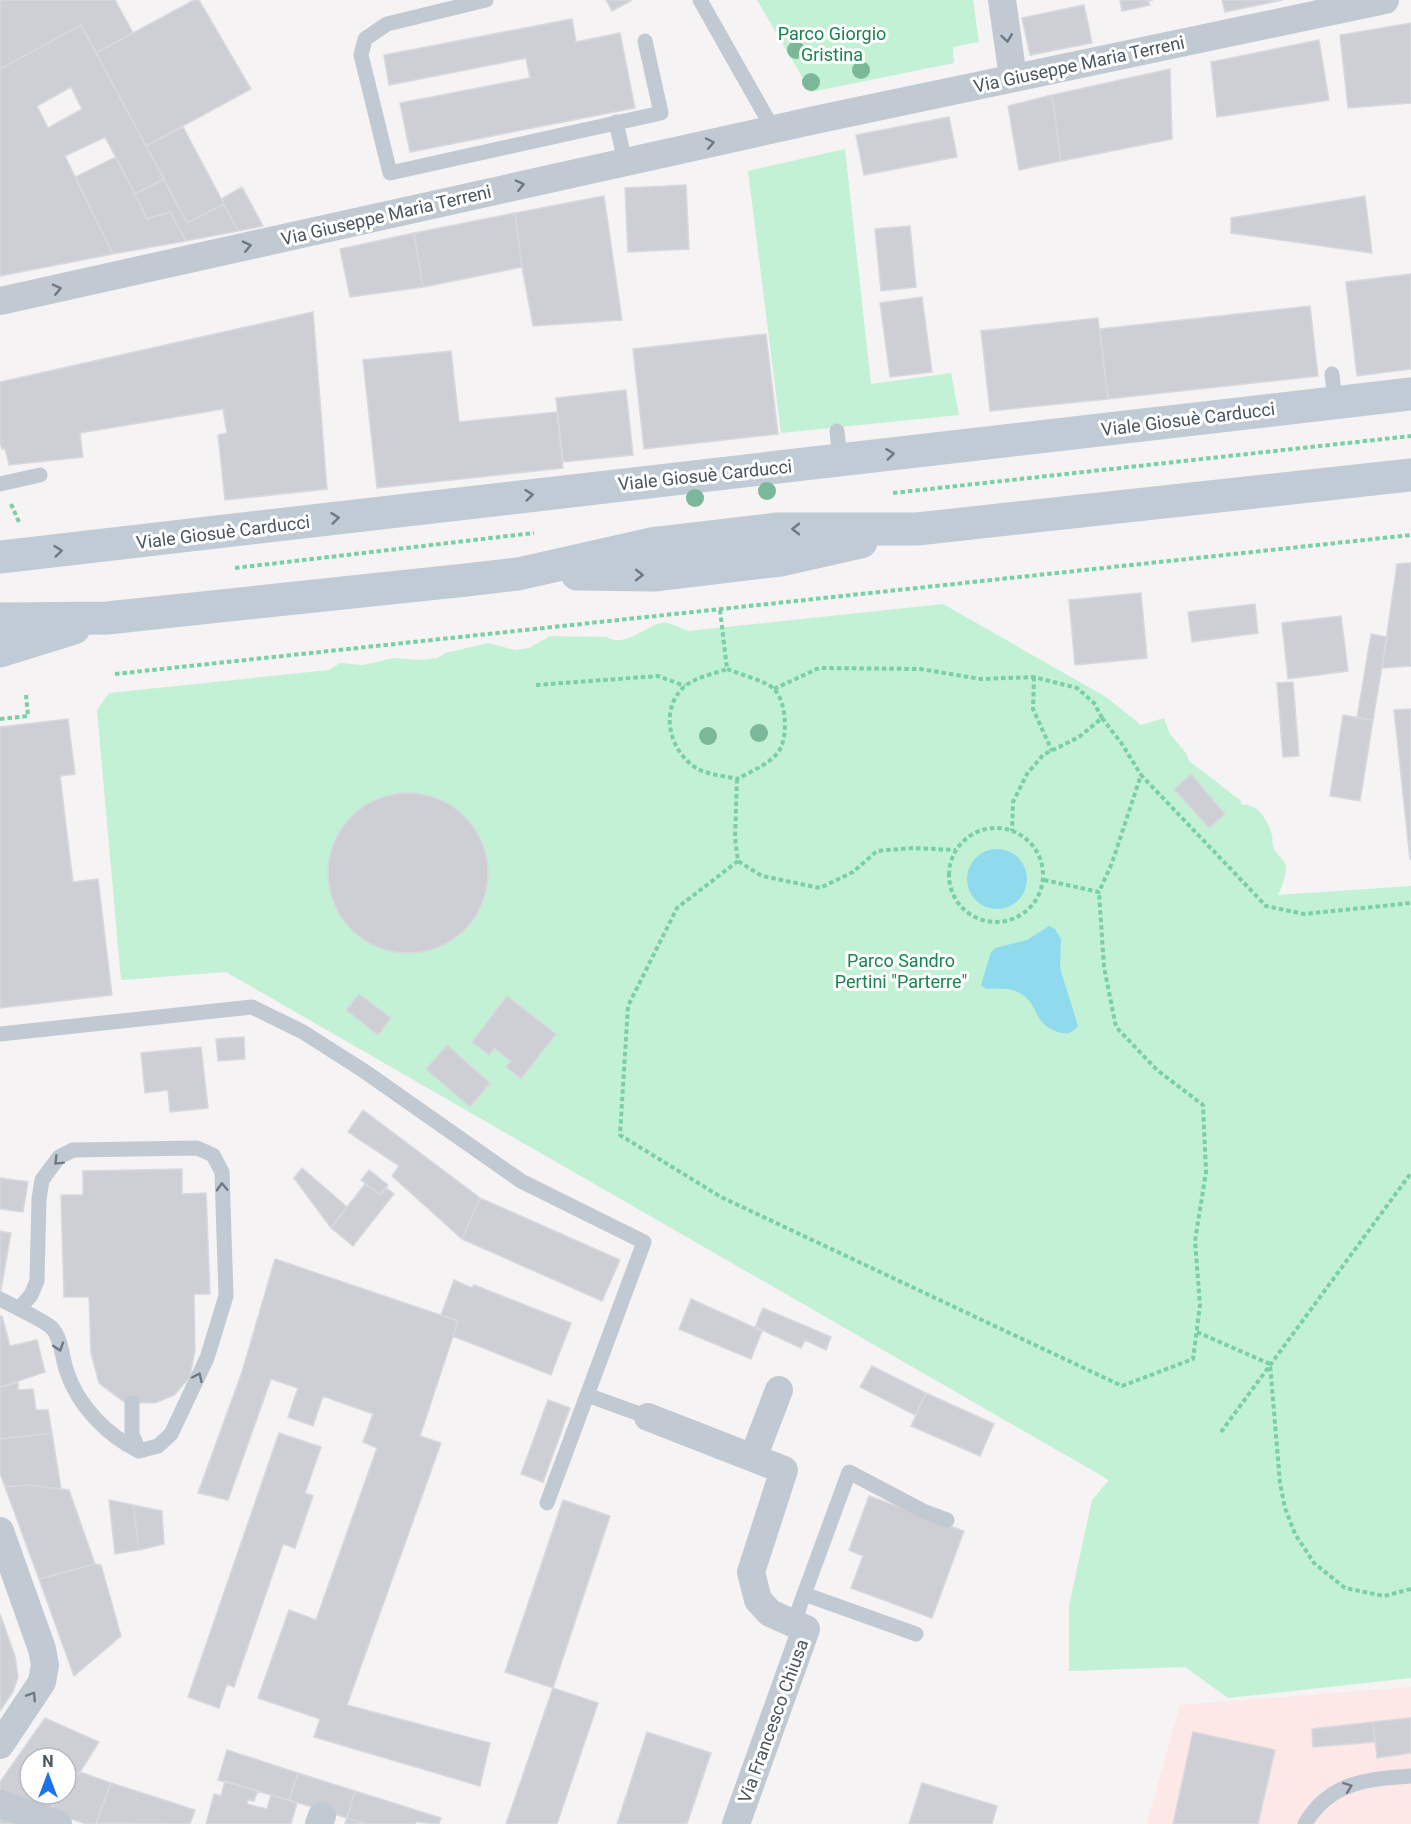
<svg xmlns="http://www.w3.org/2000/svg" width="1411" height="1824" font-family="Roboto,sans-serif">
<rect width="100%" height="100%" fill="#f5f3f3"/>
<!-- medical -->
<path fill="#fce8e6" d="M1411,1687V1824H1147L1180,1705Z"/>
<!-- green -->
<path fill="#c3f1d5" d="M757,0H973L979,42L953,47L954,63L811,92Z
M845,149L871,384L951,373L959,415L781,433L748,171Z
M943,604L1106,697L1141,725L1164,718L1170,734L1186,753L1189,761L1240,800L1242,805C1258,803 1268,821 1272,835C1273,840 1272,845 1274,849C1278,857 1286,859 1286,869C1286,877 1281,889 1278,895L1411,886V1678L1228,1698L1185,1667L1069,1671V1606L1092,1500L1109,1480L226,972L121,980L97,710L109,693L329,670L340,663L363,665L394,658L420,660L437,658L446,653L488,643L515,650L529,648L550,636L607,637C624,648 645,627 661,623C670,621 680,628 688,631Z"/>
<!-- water -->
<path fill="#90daee" d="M967 879a30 30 0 1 1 60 0a30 30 0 1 1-60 0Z
M1049,926L1055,929L1061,939L1060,968L1078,1026C1072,1033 1067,1035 1058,1032C1033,1024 1039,1006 1023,995C1013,987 998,989 986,989L981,985L991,952L995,948L1027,940Z"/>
<!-- building -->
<path fill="#cdcfd5" stroke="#d7d9de" stroke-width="1.5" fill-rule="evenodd" d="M0,0H115L133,33L96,53L81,25L0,69Z
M194,0H199L251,89L146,146L96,53Z
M606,0H632L612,11Z
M1120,0H1153L1148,1L1150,5L1122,11Z
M1222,0H1283L1225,12Z
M1084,5L1092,43L1030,55L1022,18Z
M572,19L576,42L620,33L635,108L410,152L400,103L530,78L526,58L389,85L384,55Z
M1411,23V103L1348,108L1340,35Z
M81,25L164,179L135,194L105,137L65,156L113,254L0,276V69ZM71,87L82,109L48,128L37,106Z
M1319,40L1329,100L1217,117L1211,62Z
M1170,69L1172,139L1061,161L1052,95Z
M1052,95L1061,161L1019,170L1008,106Z
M949,117L957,157L864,175L856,135Z
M183,127L224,204L187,223L146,146Z
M116,157L147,219L170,212L186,241L113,254L75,177Z
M164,179L187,223L224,204L238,231L186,241L170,212L147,219L135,194Z
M686,185L689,249L628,252L625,188Z
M242,187L263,226L238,231L221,199Z
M604,196L622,320L533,326L522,267L515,213Z
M1365,196L1372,253L1231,233V218Z
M515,213L522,267L423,287L414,233Z
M910,226L916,287L881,291L875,229Z
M414,233L423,287L350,297L340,249Z
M1411,274V369L1357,376L1346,282Z
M922,297L932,372L890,377L880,303Z
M1310,306L1318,376L1108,399L1100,329Z
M313,312L327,489L225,500L218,435L227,433L223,409L80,433L83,457L9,465L5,448L2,449L0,443V382Z
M1098,318L1108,399L990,411L981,331Z
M766,334L778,434L644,449L633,349Z
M451,351L459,422L557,412L563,468L377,488L363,360Z
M626,390L633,455L563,462L556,398Z
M1411,563V666L1382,668L1397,564Z
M1141,593L1147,658L1075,665L1069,600Z
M1255,604L1258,633L1192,642L1188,612Z
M1341,616L1348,671L1288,679L1282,623Z
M1371,634L1387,637L1373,720L1357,718Z
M1293,682L1299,756L1283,757L1277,683Z
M1411,709V859H1410L1394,710Z
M1343,715L1373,720L1360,801L1330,796Z
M68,719L75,774L60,776L73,882L98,879L112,995L0,1008V727Z
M1191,774L1225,814L1209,828L1174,789Z
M328 873a80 80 0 1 1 160 0a80 80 0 1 1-160 0Z
M359,994L391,1018L378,1035L346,1010Z
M507,996L556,1034L521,1079L506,1067L511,1061L494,1048L489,1055L472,1042Z
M244,1037L245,1059L218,1061L216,1039Z
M447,1045L490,1083L470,1107L426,1069Z
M201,1047L208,1108L170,1112L168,1090L145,1093L141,1053Z
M363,1110L480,1198L462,1239L392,1176L399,1166L348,1132Z
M302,1168L347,1207L331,1228L294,1178Z
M182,1169V1194L206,1193L210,1294H194L195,1350L190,1377L174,1395L155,1403L124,1402L99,1383L91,1353L89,1297H64L61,1195H83V1171Z
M369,1170L388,1185L380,1195L361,1180Z
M0,1178L28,1182L23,1212L0,1209Z
M365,1184L380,1195L386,1188L394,1194L353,1246L331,1228Z
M480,1198L620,1260L602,1301L462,1239Z
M0,1231L11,1233L0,1295Z
M275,1259L458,1321L420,1436L441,1443L347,1705L490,1743L480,1786L314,1737L320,1719L258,1698L289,1610L316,1620L377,1448L363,1442L373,1414L323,1396L313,1426L288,1417L298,1388L271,1379L228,1500L198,1493L242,1372Z
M454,1280L472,1288L474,1285L571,1323L551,1375L453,1336L458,1321L441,1315Z
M691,1299L762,1331L751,1359L679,1329Z
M763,1308L831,1337L826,1350L805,1340L801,1348L755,1327Z
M0,1316H2L10,1346L37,1340L45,1372L0,1387Z
M872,1366L926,1393L915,1415L860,1387Z
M18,1382V1390L33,1389L36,1410H48L52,1433L0,1439V1387Z
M926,1393L994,1424L980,1456L911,1426Z
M548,1400L570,1408L543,1482L521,1474Z
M52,1433L61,1489L29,1485L5,1487L0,1473V1439Z
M279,1433L321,1447L305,1493L313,1496L295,1548L283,1544L234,1687L227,1684L219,1708L188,1697Z
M29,1485L69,1490L95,1564L39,1579L5,1487Z
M869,1496L964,1531L932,1618L851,1588L863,1556L849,1550Z
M109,1500L133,1505L139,1550L115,1554Z
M563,1500L610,1516L553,1688L505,1672Z
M133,1505L162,1511L164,1544L139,1550Z
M95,1564L101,1565L121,1636L74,1676L39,1579Z
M0,1614L15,1656L18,1677L13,1692L0,1711Z
M553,1688L598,1703L557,1824H506Z
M45,1718L99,1742L80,1772L66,1789V1758H30V1794H62L48,1811L0,1797V1782Z
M1411,1718V1753L1377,1758L1373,1722Z
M1373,1722L1375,1742L1313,1747L1312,1729Z
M647,1732L711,1753L687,1824H617Z
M1193,1732L1275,1750L1258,1824H1173Z
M227,1750L298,1773L289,1800L218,1780Z
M80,1772L111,1783L96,1824H86L48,1811L62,1794H66V1789Z
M298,1773L355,1791L347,1818L289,1800Z
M225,1781L258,1791L254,1801L248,1800L247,1804L267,1809L271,1795L297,1803L291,1824H206L214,1794L221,1796Z
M111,1783L195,1810L190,1824L96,1823Z
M922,1783L997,1806L992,1824H909Z
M355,1791L441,1818L439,1824L416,1822L415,1824H365L347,1818Z
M0,1815L20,1824H0Z
M347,1818L365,1824H345Z"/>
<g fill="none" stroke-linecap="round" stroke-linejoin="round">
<!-- path -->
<path stroke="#7ad0a6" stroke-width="4" stroke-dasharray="4.5 3" stroke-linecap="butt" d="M893,493L1411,436
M11,504L19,522
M235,568L534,533
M720,610L727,669
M727,669C739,674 766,681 774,689C787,702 788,737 779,751C770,764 750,772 737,779C725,776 711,775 700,770C670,755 658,710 684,687C695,677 714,674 727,669Z
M115,674L1411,535
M1034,677L1033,709L1052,751
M536,685L658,676L685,686
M774,689L819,668L920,669L981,679L1034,677L1077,688L1094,703L1102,718L1079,737L1043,755L1027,774L1013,802L1012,831
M1102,718L1122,744L1141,775
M0,719L28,716L26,695
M737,779L735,837L738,861L762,876L820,888L853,872L877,851L913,848L956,850
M949 875a47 47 0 1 1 94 0a47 47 0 1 1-94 0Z
M738,861L677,908L628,1006L620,1135L721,1197L1122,1386L1193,1359L1200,1305L1195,1241L1206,1172L1203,1105L1157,1070L1116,1027L1104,967L1099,892
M1044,880L1099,892L1112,863L1141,775L1266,906L1304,914L1411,903
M1197,1332L1270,1364L1280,1483L1285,1508L1295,1534L1314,1563L1345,1588L1384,1596L1411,1589
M1221,1432L1411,1173"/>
<!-- lane -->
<path stroke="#c1cad2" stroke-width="15" d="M486,0L387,24L365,39L361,55L390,173L661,113L645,41
M700,0L773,129
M616,122L625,162
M1332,374L1335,403
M837,431L840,460
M0,484L40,475
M0,1034L252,1007L303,1032L364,1071L521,1181L644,1242L547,1503
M0,1299C11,1305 45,1321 52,1328C62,1339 62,1359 67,1372C78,1406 108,1436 139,1451L158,1446L171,1434L207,1358L226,1296L222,1172L213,1155L197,1148L73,1150L59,1157L42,1180L39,1199L37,1281L31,1295L19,1309
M587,1395L648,1417
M132,1403V1434L139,1451
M804,1594L916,1634
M795,1625L799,1608L849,1472L923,1511L947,1520
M1305,1824C1329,1782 1367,1779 1411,1776"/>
<!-- street -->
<path stroke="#c1cad2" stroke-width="28" d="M1002,0L1013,77
M0,301L815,120L1385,0
M648,1417L784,1470L751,1572L758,1600L770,1613L806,1629L736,1824
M753,1458L779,1390
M0,1531L42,1649L45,1665L42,1682L0,1745
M0,1804L58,1824
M319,1824L322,1816"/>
<!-- secondary -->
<path stroke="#c1cbd6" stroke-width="33" d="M0,557L1411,394
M577,574L654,575L781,560L861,542
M0,619L107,618L466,580L518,574L651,544L777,529H917L1411,475
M0,651L74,628"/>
</g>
<!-- trees -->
<g fill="#7bb799">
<circle cx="796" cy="50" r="9"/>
<circle cx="861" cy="70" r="9"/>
<circle cx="811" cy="82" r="9"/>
<circle cx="767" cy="491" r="9"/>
<circle cx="695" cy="498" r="9"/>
<circle cx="759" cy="733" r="9"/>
<circle cx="708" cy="736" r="9"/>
</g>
<!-- one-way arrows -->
<defs><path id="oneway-chevron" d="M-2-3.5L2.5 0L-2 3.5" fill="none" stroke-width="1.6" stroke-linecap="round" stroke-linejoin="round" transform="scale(1.5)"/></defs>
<g stroke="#6e7983">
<use href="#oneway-chevron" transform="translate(1007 38) rotate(82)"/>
<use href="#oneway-chevron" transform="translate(710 143) rotate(-12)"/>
<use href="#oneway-chevron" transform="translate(520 185) rotate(-13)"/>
<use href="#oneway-chevron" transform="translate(247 246) rotate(-13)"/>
<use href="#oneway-chevron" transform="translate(57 289) rotate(-13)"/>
<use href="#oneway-chevron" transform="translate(58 1161) rotate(135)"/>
<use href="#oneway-chevron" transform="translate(222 1187) rotate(-92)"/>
<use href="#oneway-chevron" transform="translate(59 1347) rotate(72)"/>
<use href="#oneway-chevron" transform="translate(198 1377) rotate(-65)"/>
<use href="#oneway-chevron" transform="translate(32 1696) rotate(-57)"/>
<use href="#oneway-chevron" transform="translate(1348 1787) rotate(-20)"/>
</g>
<g stroke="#6e7984">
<use href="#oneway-chevron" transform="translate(890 454) rotate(-7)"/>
<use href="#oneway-chevron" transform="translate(529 495) rotate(-6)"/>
<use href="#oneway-chevron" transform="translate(335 518) rotate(-7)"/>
<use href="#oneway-chevron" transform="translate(796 529) rotate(180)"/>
<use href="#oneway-chevron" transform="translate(58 551) rotate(-6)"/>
<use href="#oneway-chevron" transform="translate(639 575)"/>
</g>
<g text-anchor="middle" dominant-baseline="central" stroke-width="6" stroke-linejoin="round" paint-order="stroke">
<!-- park labels -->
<g font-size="18" fill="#17864f" stroke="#fff">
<text x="832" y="33">Parco Giorgio<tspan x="832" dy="21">Gristina</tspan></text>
<text x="901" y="960">Parco Sandro<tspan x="901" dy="21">Pertini "Parterre"</tspan></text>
</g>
<!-- street labels -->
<g font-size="18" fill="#4a5661" stroke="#fff">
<text transform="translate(1079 64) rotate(-12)">Via Giuseppe Maria Terreni</text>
<text transform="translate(386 215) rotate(-13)">Via Giuseppe Maria Terreni</text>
<text transform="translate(1188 419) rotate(-7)">Viale Giosuè Carducci</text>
<text transform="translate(705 475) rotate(-6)">Viale Giosuè Carducci</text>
<text transform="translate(223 532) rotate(-7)">Viale Giosuè Carducci</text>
<text transform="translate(773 1721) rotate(-70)">Via Francesco Chiusa</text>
</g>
</g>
<!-- north arrow -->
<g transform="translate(48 1776)"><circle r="28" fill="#ffffff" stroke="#b7bbc0" stroke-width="1.5"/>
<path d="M0-4.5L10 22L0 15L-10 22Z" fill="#1a73e8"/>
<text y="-9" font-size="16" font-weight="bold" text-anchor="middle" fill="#4a5661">N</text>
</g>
</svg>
